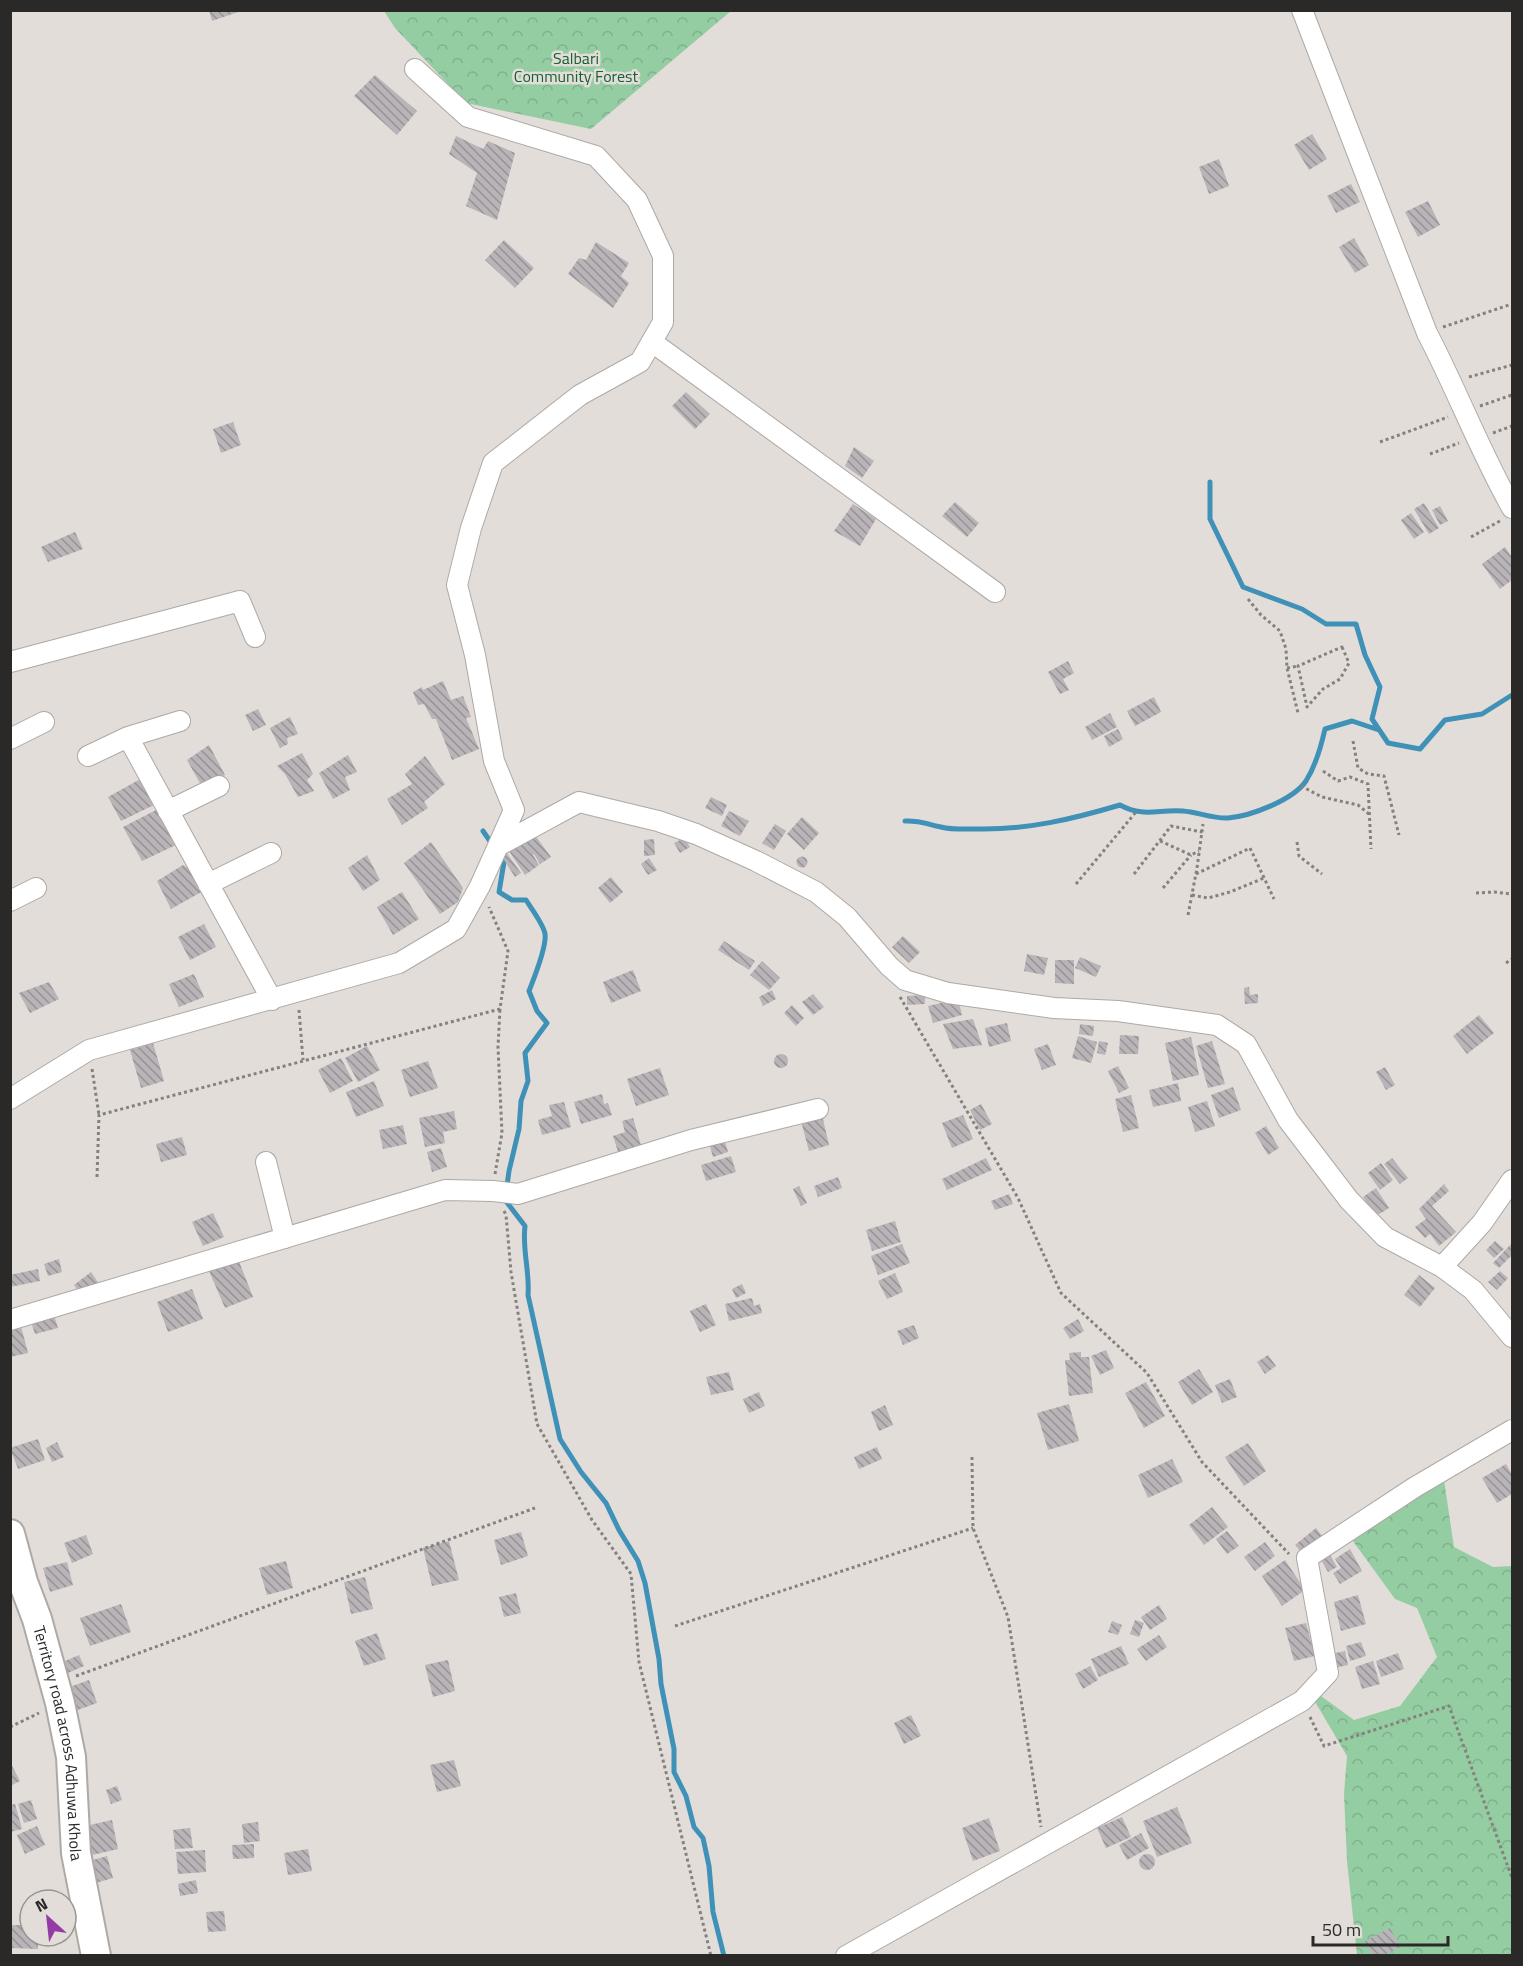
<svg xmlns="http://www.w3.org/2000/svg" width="1523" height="1966" font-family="'Titillium Web',sans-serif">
<defs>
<pattern id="forest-crowns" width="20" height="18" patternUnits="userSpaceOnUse" patternTransform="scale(1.5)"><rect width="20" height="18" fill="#94cda2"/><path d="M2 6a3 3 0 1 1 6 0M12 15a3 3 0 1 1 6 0" fill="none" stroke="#80b08c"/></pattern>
<pattern id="building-back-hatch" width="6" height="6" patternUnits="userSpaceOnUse" patternTransform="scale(1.5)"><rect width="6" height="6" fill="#b8b4b8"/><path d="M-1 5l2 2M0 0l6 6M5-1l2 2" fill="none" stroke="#969296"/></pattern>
</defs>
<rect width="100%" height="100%" fill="#e2ddd9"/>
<!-- forest -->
<path fill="url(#forest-crowns)" d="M384,11H731L591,129L466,103L395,28Z
M1444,1480L1454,1547L1493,1567L1512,1566V1955H1357L1347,1861L1344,1794L1347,1756L1314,1700L1321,1696L1354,1720L1400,1706L1437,1657L1417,1608L1395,1599L1350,1537Z"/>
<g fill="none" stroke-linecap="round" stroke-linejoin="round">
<!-- stream -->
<path stroke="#3f91b8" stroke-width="5" d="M1210,482V519L1243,587L1302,609L1326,624H1356L1365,655L1380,687L1372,719L1388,743L1420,749L1445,720L1482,714L1512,695
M905,821C923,820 924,824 941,827C952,830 966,829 978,829C1027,830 1073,819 1120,805C1144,818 1158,809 1183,811C1197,812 1214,819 1228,818C1251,816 1293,800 1306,781C1316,765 1321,747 1325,729L1352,721L1379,730
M483,831L492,844
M499,855L504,862L499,892L512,900H526C531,908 544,925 545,934C547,947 534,978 529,991L537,1011L547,1023L525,1053L528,1081L521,1101L519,1129L509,1171L505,1200L525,1226C522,1250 530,1272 528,1295L560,1439L581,1472L606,1503L619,1530L638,1561L645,1583L659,1659L661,1684L674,1749V1772L686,1796L694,1827L703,1838L709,1866L713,1912L724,1956"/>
</g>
<!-- building -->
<path fill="url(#building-back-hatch)" d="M209,10H241V11L212,21Z
M375,75L417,111L397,135L354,96Z
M1312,134L1327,159L1309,170L1294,145Z
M456,136L483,149L488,141L515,153L497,220L466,206L477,173L449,154Z
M1219,159L1229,186L1209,194L1199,167Z
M1351,184L1360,202L1336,213L1327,196Z
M1428,201L1440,225L1418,237L1405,212Z
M1354,238L1369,265L1355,273L1339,247Z
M504,240L534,268L515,288L485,260Z
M596,242L629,263L621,276L629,283L613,308L568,274L579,258L586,260Z
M686,392L710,414L695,429L672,406Z
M233,422L241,445L221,453L213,429Z
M854,447L874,461L862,478L845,466Z
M955,502L979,523L967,537L942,516Z
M1424,503L1439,528L1429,534L1414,509Z
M853,504L876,519L860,546L834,531Z
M1440,506L1448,521L1440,525L1432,510Z
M1411,513L1424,532L1414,539L1401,520Z
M75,532L83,549L48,562L41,547Z
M1505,547L1512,557V580L1500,589L1482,564Z
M1068,661L1074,673L1063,679L1069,690L1060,694L1048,672Z
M443,681L451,700L463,696L471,717L466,718L479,749L452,760L436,719H432L424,704L418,705L413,692L422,687L423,690Z
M1154,697L1161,712L1135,726L1127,711Z
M258,709L266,725L253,731L245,715Z
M1110,713L1117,727L1092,740L1085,727Z
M290,717L298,734L287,738L288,744L280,748L270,728Z
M1118,729L1123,739L1109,747L1104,736Z
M209,745L225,775L201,785L187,760Z
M302,753L313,774L307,780L314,791L298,797L285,774L277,766Z
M348,755L357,772L345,777L350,790L333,799L319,773Z
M425,756L445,784L424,802L428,808L402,825L387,799L412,784L405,774Z
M144,777L156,804L121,821L108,797Z
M711,797L727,805L722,816L705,808Z
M158,809L178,844L142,861L123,827Z
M729,811L749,821L740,836L721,826Z
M802,817L819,833L804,850L787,834Z
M775,824L786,831L774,850L762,843Z
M534,834L551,857L540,864L534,854L533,855L539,865L525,875L509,851Z
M684,838L690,847L680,853L674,843Z
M654,839L655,855L644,856V840Z
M431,842L463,888L458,902L440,914L404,863Z
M506,852L521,873L515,877L501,855Z
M367,855L380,880L363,891L348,868Z
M796.5 862a5.5 5.5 0 1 1 11 0a5.5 5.5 0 1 1-11 0Z
M649,858L657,870L648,875L641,864Z
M183,865L194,872L205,890L171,909L157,881Z
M611,877L623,892L610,903L598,888Z
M402,892L419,919L393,935L377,907Z
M204,924L216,947L190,960L178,937Z
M903,936L920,952L909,963L892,947Z
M724,941L755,961L749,970L718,950Z
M1027,954L1048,958L1044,975L1024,971Z
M1080,957L1101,966L1096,977L1075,968Z
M1055,960H1074V984L1055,983Z
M762,961L780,978L769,990L750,975Z
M633,970L641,991L611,1003L603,982Z
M194,974L204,997L179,1007L169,984Z
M49,982L59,999L30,1013L19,993Z
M1249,987L1250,995L1258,994V1003L1245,1004L1244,988Z
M772,990L776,999L763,1006L759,997Z
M813,994L824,1007L813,1015L802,1002Z
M925,995V1004L907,1005V996Z
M958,999L962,1015L933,1023L928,1006Z
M792,1005L804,1018L796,1026L784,1013Z
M1479,1015L1494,1033L1467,1054L1453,1036Z
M973,1019L982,1045L953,1049L943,1024Z
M1007,1023L1011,1041L989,1047L985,1028Z
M1080,1024L1094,1026L1093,1036L1079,1034Z
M1120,1035L1139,1036L1138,1054H1119Z
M1078,1036L1097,1042L1091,1063L1072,1058Z
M1191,1037L1199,1075L1173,1081L1165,1043Z
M1099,1041L1108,1043L1105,1055L1097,1053Z
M1212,1041L1225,1084L1208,1088L1196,1046Z
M153,1043L164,1081L141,1088L130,1050Z
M1048,1044L1056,1065L1042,1070L1034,1049Z
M367,1046L380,1070L358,1082L345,1058Z
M774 1061a7 7 0 1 1 14 0a7 7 0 1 1-14 0Z
M341,1058L353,1081L330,1093L318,1070Z
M428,1061L438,1088L410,1097L401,1070Z
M1118,1066L1129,1088L1119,1093L1108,1071Z
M1385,1067L1395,1085L1386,1090L1376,1072Z
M660,1068L669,1095L636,1106L627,1079Z
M374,1081L384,1106L356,1117L346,1092Z
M1178,1083L1181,1101L1153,1107L1149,1090Z
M1233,1087L1241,1110L1219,1118L1211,1095Z
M602,1094L604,1104L608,1103L612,1115L581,1124L574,1102Z
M1131,1095L1139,1128L1123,1132L1115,1099Z
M1207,1101L1215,1126L1195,1132L1188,1107Z
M564,1102L571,1127L542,1135L538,1120L552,1116L549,1105Z
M981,1104L992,1124L980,1130L970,1110Z
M454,1111L457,1129L443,1132L445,1143L425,1147L419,1118Z
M822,1115L829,1145L809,1151L801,1121Z
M963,1115L973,1139L952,1148L942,1123Z
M633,1118L643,1152L620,1158L613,1136L625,1132L622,1121Z
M403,1125L407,1144L383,1149L379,1130Z
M1266,1126L1279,1148L1268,1155L1255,1133Z
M182,1137L187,1155L161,1162L156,1144Z
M724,1138L728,1152L713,1157L709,1143Z
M441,1148L447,1167L432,1172L427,1152Z
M731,1156L736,1172L706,1181L701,1165Z
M986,1158L992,1170L947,1190L942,1179Z
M1392,1158L1408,1178L1400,1184L1384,1164Z
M1381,1163L1393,1180L1380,1190L1368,1173Z
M838,1177L842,1188L818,1197L814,1186Z
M1444,1184L1449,1191L1432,1206L1456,1232L1439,1246L1430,1234L1425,1238L1415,1227L1426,1219L1419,1209Z
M799,1186L807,1203L801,1206L793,1189Z
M1376,1188L1389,1208L1376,1216L1363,1197Z
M1009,1194L1013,1204L995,1210L991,1201Z
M213,1213L224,1237L203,1246L192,1222Z
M895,1221L901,1242L872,1251L866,1230Z
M1495,1241L1504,1249L1494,1258L1486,1250Z
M1512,1243V1255L1499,1268L1493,1263Z
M902,1244L910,1263L878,1275L871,1256Z
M59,1259L62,1272L48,1276L44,1264Z
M238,1259L253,1297L225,1308L209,1271Z
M38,1269L40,1281L10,1287V1275Z
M1500,1271L1508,1278L1497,1290L1488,1282Z
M91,1272L99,1284L82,1296L74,1285Z
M895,1273L903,1292L887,1299L878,1281Z
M1419,1275L1435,1288L1420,1307L1404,1295Z
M742,1284L746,1293L736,1298L732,1289Z
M192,1289L203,1319L168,1332L157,1302Z
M752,1298L754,1306L760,1304L762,1313L729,1321L725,1304Z
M706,1304L716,1325L700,1332L690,1311Z
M54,1315L58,1328L35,1334L31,1322Z
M1078,1319L1084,1331L1070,1339L1063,1328Z
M914,1325L919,1338L903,1345L897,1331Z
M21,1326L28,1353L10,1357V1329Z
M1106,1350L1114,1368L1100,1375L1091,1356Z
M1081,1352V1357H1089L1093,1393L1069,1396L1065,1360H1070L1069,1353Z
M1268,1355L1276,1366L1265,1374L1257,1362Z
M1199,1369L1213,1392L1192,1405L1178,1382Z
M729,1372L734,1390L711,1395L706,1377Z
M1230,1379L1237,1397L1222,1403L1215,1385Z
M1146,1382L1165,1416L1144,1428L1125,1393Z
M759,1392L765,1406L749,1413L743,1399Z
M1069,1404L1079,1441L1048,1450L1037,1413Z
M885,1405L893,1425L879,1431L871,1412Z
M38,1439L45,1460L18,1469L10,1448Z
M57,1442L64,1457L52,1462L46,1448Z
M1248,1443L1266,1471L1244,1486L1225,1457Z
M877,1447L882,1459L859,1469L854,1457Z
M1172,1459L1183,1482L1148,1498L1138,1475Z
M1506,1464L1512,1475V1494L1497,1503L1482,1478Z
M1212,1507L1228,1527L1204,1545L1189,1525Z
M1316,1528L1323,1537L1303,1554L1295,1545Z
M1227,1531L1239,1546L1227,1554L1216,1539Z
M521,1532L528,1556L501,1565L494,1540Z
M86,1535L93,1554L72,1563L64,1543Z
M449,1541L459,1580L432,1586L423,1548Z
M1265,1542L1275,1556L1255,1571L1244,1557Z
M1350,1549L1362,1571L1340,1584L1333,1573L1341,1568L1335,1559Z
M1329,1553L1337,1567L1328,1572L1320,1558Z
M1285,1560L1305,1590L1282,1606L1262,1576Z
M286,1561L293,1588L267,1595L259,1568Z
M67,1562L73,1585L50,1592L43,1568Z
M365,1577L373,1609L351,1614L344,1582Z
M516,1593L521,1613L504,1617L499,1597Z
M1358,1595L1366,1624L1341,1631L1334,1602Z
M121,1604L131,1632L90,1646L80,1618Z
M1159,1605L1167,1619L1150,1630L1141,1617Z
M1135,1620L1144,1623L1139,1637L1130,1634Z
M1112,1621L1122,1625L1118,1635L1108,1632Z
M1306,1623L1315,1656L1294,1661L1285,1628Z
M377,1633L386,1659L364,1666L355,1641Z
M1159,1635L1167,1647L1146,1661L1137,1649Z
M1361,1642L1366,1656L1350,1661L1346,1646Z
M1121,1646L1129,1664L1099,1677L1091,1659Z
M1345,1651L1348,1665L1334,1668L1331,1654Z
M1398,1653L1404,1669L1381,1677L1376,1661Z
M79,1655L84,1666L68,1673L63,1662Z
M448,1660L455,1691L433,1697L425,1665Z
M1373,1661L1380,1684L1362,1689L1355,1667Z
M1090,1666L1098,1680L1083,1689L1075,1674Z
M89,1680L97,1703L75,1711L67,1688Z
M911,1715L921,1736L904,1744L894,1723Z
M454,1760L461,1786L437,1792L430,1765Z
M10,1762L20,1781L10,1786Z
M117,1786L122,1800L111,1804L106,1790Z
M31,1800L37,1819L24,1823L18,1804Z
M15,1804L22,1829L10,1832V1805Z
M1177,1807L1192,1843L1157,1857L1143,1821Z
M1122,1817L1131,1837L1106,1848L1097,1828Z
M989,1818L1000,1851L973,1861L962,1828Z
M112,1820L118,1849L88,1856L81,1827Z
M258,1822L260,1841L244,1843L242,1824Z
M37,1826L45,1845L25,1854L17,1835Z
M190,1828L193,1848L175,1849L173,1830Z
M1141,1833L1149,1848L1127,1860L1119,1845Z
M254,1844V1858L233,1859L232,1845Z
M308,1849L312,1871L288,1875L284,1853Z
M205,1850L206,1872L178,1874L176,1852Z
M1139 1862a8 8 0 1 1 16 0a8 8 0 1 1-16 0Z
M107,1856L113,1878L92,1884L86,1862Z
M196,1880L198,1893L180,1896L178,1884Z
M224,1911L226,1931L208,1932L206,1912Z
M10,1925H30V1936H38V1949L10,1948Z
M1390,1928L1400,1947L1382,1956H1373L1365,1941Z"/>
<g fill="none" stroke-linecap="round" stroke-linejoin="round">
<!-- street casing -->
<g stroke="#aea9a5" stroke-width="22">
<path id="street" d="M1302,10L1427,333C1457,390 1480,452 1512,508
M415,69L468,117L596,156L637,200L663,256V322L640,362L580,395L493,463L471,528L457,585L475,655L494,761L514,810L498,846
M652,342L995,592
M10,662L240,601L255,637
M128,737L180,721
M10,739L44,722
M88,756L128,737L272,1000
M168,811L219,786
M208,884L271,853
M10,901L36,888
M10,1099L89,1050L399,963L456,929L480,886L498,846L579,802L658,821L696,834L756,861L816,892L847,917L889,966L905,980L948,993L1054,1008L1118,1011L1217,1025L1246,1044L1288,1120L1349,1200L1385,1237L1442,1267
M266,1162L285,1238
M1512,1180L1482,1223L1442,1267L1473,1290L1512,1337
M10,1320L445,1190L493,1191L518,1194L691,1140L818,1109
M846,1956L1302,1701L1328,1673L1307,1558L1415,1487L1512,1430"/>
</g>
<!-- secondary casing -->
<g stroke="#aea9a5" stroke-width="32">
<g id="secondary">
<path id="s1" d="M10,1534L23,1582L37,1619L60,1703L71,1757L76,1853L96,1956"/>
</g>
</g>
<!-- path -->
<path stroke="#84817e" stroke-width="3" stroke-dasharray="3 3" stroke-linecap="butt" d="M1443,327L1512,304
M1469,377L1512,365
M1480,406L1512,395
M1493,433L1512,426
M1380,442L1448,417
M1430,454L1459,443
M1471,537L1500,521
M1248,599L1261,615L1280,631L1286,649L1287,668L1298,713
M1342,647L1349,663L1340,679L1323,689L1307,707L1298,666Z
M1287,668L1298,666
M1353,741L1358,768L1368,774L1384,776L1399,835
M1323,771L1338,781L1350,777L1368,784L1371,849
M1301,786L1322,797L1358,805L1369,814
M1160,841L1191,855L1199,851
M1297,842L1299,856L1322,874
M1134,874L1171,826L1202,832
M1196,874L1250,848L1274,899
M1076,884L1136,812
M1163,888L1191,855
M1476,893L1494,892L1512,894
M1192,895L1208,898L1230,892L1264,878
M1188,915L1197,868L1203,824
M1506,963L1512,959
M900,997L1018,1198L1061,1293L1147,1373L1202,1462L1289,1554
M299,1010L303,1060
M92,1069L99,1115
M495,1174L502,1133L498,1047L500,1009
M97,1177L99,1115L500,1009L508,951L489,907
M504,1211L506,1215L511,1272L537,1424L592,1520L631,1574L639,1662L711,1956
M972,1457L973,1528L1008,1617L1041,1827
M675,1626L973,1528
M76,1676L535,1508
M1310,1717L1324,1746L1449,1706L1512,1878
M10,1727L39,1713"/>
<!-- street -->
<use href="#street" stroke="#fff" stroke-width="20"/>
<!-- secondary -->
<use href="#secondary" stroke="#fff" stroke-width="28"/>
</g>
<g text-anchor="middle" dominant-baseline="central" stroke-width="5" stroke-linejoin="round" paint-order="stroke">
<!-- park labels -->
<g font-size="16" fill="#166033" stroke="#e2ddd9">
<text x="576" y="58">Salbari<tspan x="576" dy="18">Community Forest</tspan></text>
</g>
<!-- street labels -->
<g font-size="16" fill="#2a2927" stroke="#e2ddd9">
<text stroke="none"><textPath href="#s1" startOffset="216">Territory road across Adhuwa Khola</textPath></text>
</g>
</g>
<!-- border -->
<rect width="1523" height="1966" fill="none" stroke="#2a2927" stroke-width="24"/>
<!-- north arrow -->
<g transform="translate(48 1918) rotate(333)"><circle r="28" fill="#e2ddd9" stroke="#989592" stroke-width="1.5"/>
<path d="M0-4.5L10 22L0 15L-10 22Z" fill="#943ba6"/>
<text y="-9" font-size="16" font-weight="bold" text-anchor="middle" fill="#2a2927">N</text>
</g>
<!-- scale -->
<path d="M1313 1936v9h135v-9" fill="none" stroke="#2a2927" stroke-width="3"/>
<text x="1322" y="1936" font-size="18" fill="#2a2927" stroke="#e2ddd9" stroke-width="4.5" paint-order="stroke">50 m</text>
</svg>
